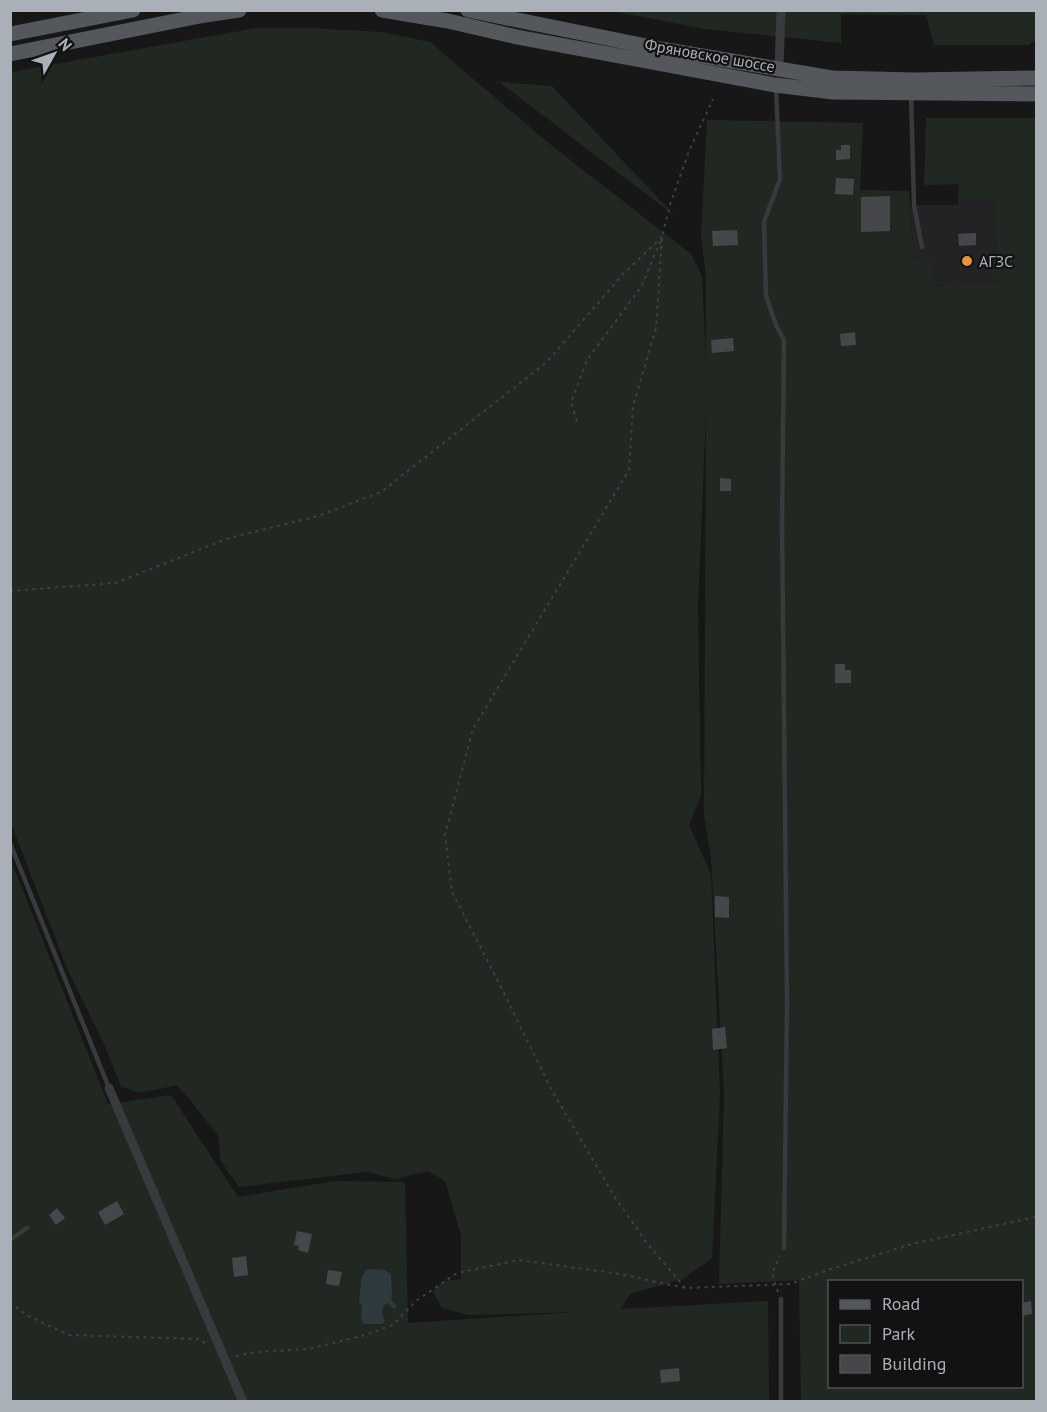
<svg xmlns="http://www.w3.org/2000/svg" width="1047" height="1412" font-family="'PT Sans',sans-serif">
<rect width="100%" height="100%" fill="#171718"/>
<!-- built -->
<path fill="#232325" d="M958,199H994L999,281L934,286L914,262L910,208L914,205H958Z"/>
<!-- green -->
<path fill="#212821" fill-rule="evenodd" d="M612,11H1036V40L1029,45H934L926,15L841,14V43L705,29Z
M256,28H310L381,32L430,42L546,141L691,254L702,276L706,362V277L701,236L707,120L863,123L860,190L909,191L914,262L933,261L935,286L999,281L994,199H958L959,184L924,185L926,118H1036V1401H801L799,1280L719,1284L724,1094L711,858L704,815L706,413L698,607L701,795L689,825L711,874L720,1095L712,1258L683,1279L630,1294L621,1309L768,1301L769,1401H11L10,858L108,1104L171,1095L238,1197L335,1181L405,1182L408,1323L577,1312L468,1315L442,1308L433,1292L443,1281L461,1279V1235L445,1181L428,1171L396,1179L366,1172L239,1187L220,1160L219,1137L191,1101L177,1085L139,1093L121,1086L104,1044L66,966L11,823V72ZM830,1282H1022V1386H830Z
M499,82L552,86L675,216Z"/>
<!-- water -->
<path fill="#2f3a3e" d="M374,1269L385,1270L391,1275L392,1294L391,1299L397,1307L393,1309L388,1303L383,1306L382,1313L385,1322L382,1324H364L361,1319L362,1306L359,1301L362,1276L364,1275L365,1270Z"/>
<!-- building -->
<path fill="#46474b" d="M841,145H850V159L836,160V150H841Z
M836,178L854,179L853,195L835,194Z
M890,196V231L861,232V197Z
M737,230L738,245L713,246L712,231Z
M976,233V245L959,246L958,234Z
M855,332L856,345L841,346L840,334Z
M733,338L734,351L712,353L711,340Z
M720,478L731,479V491H720Z
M835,664H845V670H851V683H835Z
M715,896L729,897V918L715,917Z
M725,1027L727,1048L713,1050L712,1029Z
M117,1201L124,1214L105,1225L98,1212Z
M57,1208L65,1218L56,1225L49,1215Z
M297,1231L312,1234L308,1253L298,1250L299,1246L294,1245Z
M246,1256L248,1275L234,1277L232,1258Z
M328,1270L342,1272L339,1286L326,1284Z
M1031,1301L1032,1314L1022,1316V1303Z
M679,1368L680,1381L661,1383L660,1370Z"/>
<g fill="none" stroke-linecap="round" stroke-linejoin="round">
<!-- path -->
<path stroke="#3e4144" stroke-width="2" stroke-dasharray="3 4.5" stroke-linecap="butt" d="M577,421L571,402L587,360L641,287L661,240
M10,591L115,583L229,538L318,516L381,492L547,362L624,273L662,237
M685,1288L647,1243L614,1196L551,1089L503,991L452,892L445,835L473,729L629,470L633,406L656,328L662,237L670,205L689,151L713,99
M778,1292L772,1273L780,1256
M10,1302L26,1315L69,1335L200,1339L208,1346
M236,1356L256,1352L308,1349L362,1336L393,1325L416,1301L457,1273L519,1260L620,1274L685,1288L790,1284L831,1269L912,1244L1036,1217"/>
<!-- service -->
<path stroke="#383a3d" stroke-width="4.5" d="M776,88L780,179L764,222L766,296L776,325L784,340L782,522L787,1004L784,1248
M911,95L914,205L922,247
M10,843L109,1088
M10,1240L27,1228
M781,1402V1299"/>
<!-- minor -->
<path stroke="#383a3d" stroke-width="9" d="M779,70L781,10
M109,1088L243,1402"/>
<!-- primary -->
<path stroke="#54575c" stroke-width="15" d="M382,10L448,21L517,37L775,85L833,92L1036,94
M468,10L661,49L832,78L915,80L1036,78
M10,34L133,10
M10,54L205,15L239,10"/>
</g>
<!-- markers -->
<circle fill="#e9933e" stroke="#121213" stroke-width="2" cx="967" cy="261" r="6"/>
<g text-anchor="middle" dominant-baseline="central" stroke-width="4.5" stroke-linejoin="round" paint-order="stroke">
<!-- street labels -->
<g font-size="16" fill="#a9b0b8" stroke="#121213">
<text transform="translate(710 55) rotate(10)">Фряновское шоссе</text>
</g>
<!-- poi labels -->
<g font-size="16" fill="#a9b0b8" stroke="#121213" text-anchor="start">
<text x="979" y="261">АГЗС</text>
</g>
</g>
<!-- border -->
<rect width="1047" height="1412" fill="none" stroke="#a9b0b8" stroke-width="24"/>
<!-- legend -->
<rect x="828" y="1280" width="195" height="108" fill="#121213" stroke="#4e5155" stroke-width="1.5"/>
<rect x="840" y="1300" width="30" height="9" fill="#54575c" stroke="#4e5155" stroke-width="1.5"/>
<text x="882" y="1310" font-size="18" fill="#a9b0b8">Road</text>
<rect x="840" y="1325" width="30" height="18" fill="#212821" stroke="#4e5155" stroke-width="1.5"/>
<text x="882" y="1340" font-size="18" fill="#a9b0b8">Park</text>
<rect x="840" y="1355" width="30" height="18" fill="#46474b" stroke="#4e5155" stroke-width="1.5"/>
<text x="882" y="1370" font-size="18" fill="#a9b0b8">Building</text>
<!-- north arrow -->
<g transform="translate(54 54) rotate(50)" stroke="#121213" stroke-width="4.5" paint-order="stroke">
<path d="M0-4.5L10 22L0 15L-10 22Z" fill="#a9b0b8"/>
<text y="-9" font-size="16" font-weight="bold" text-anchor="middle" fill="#a9b0b8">N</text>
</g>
</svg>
